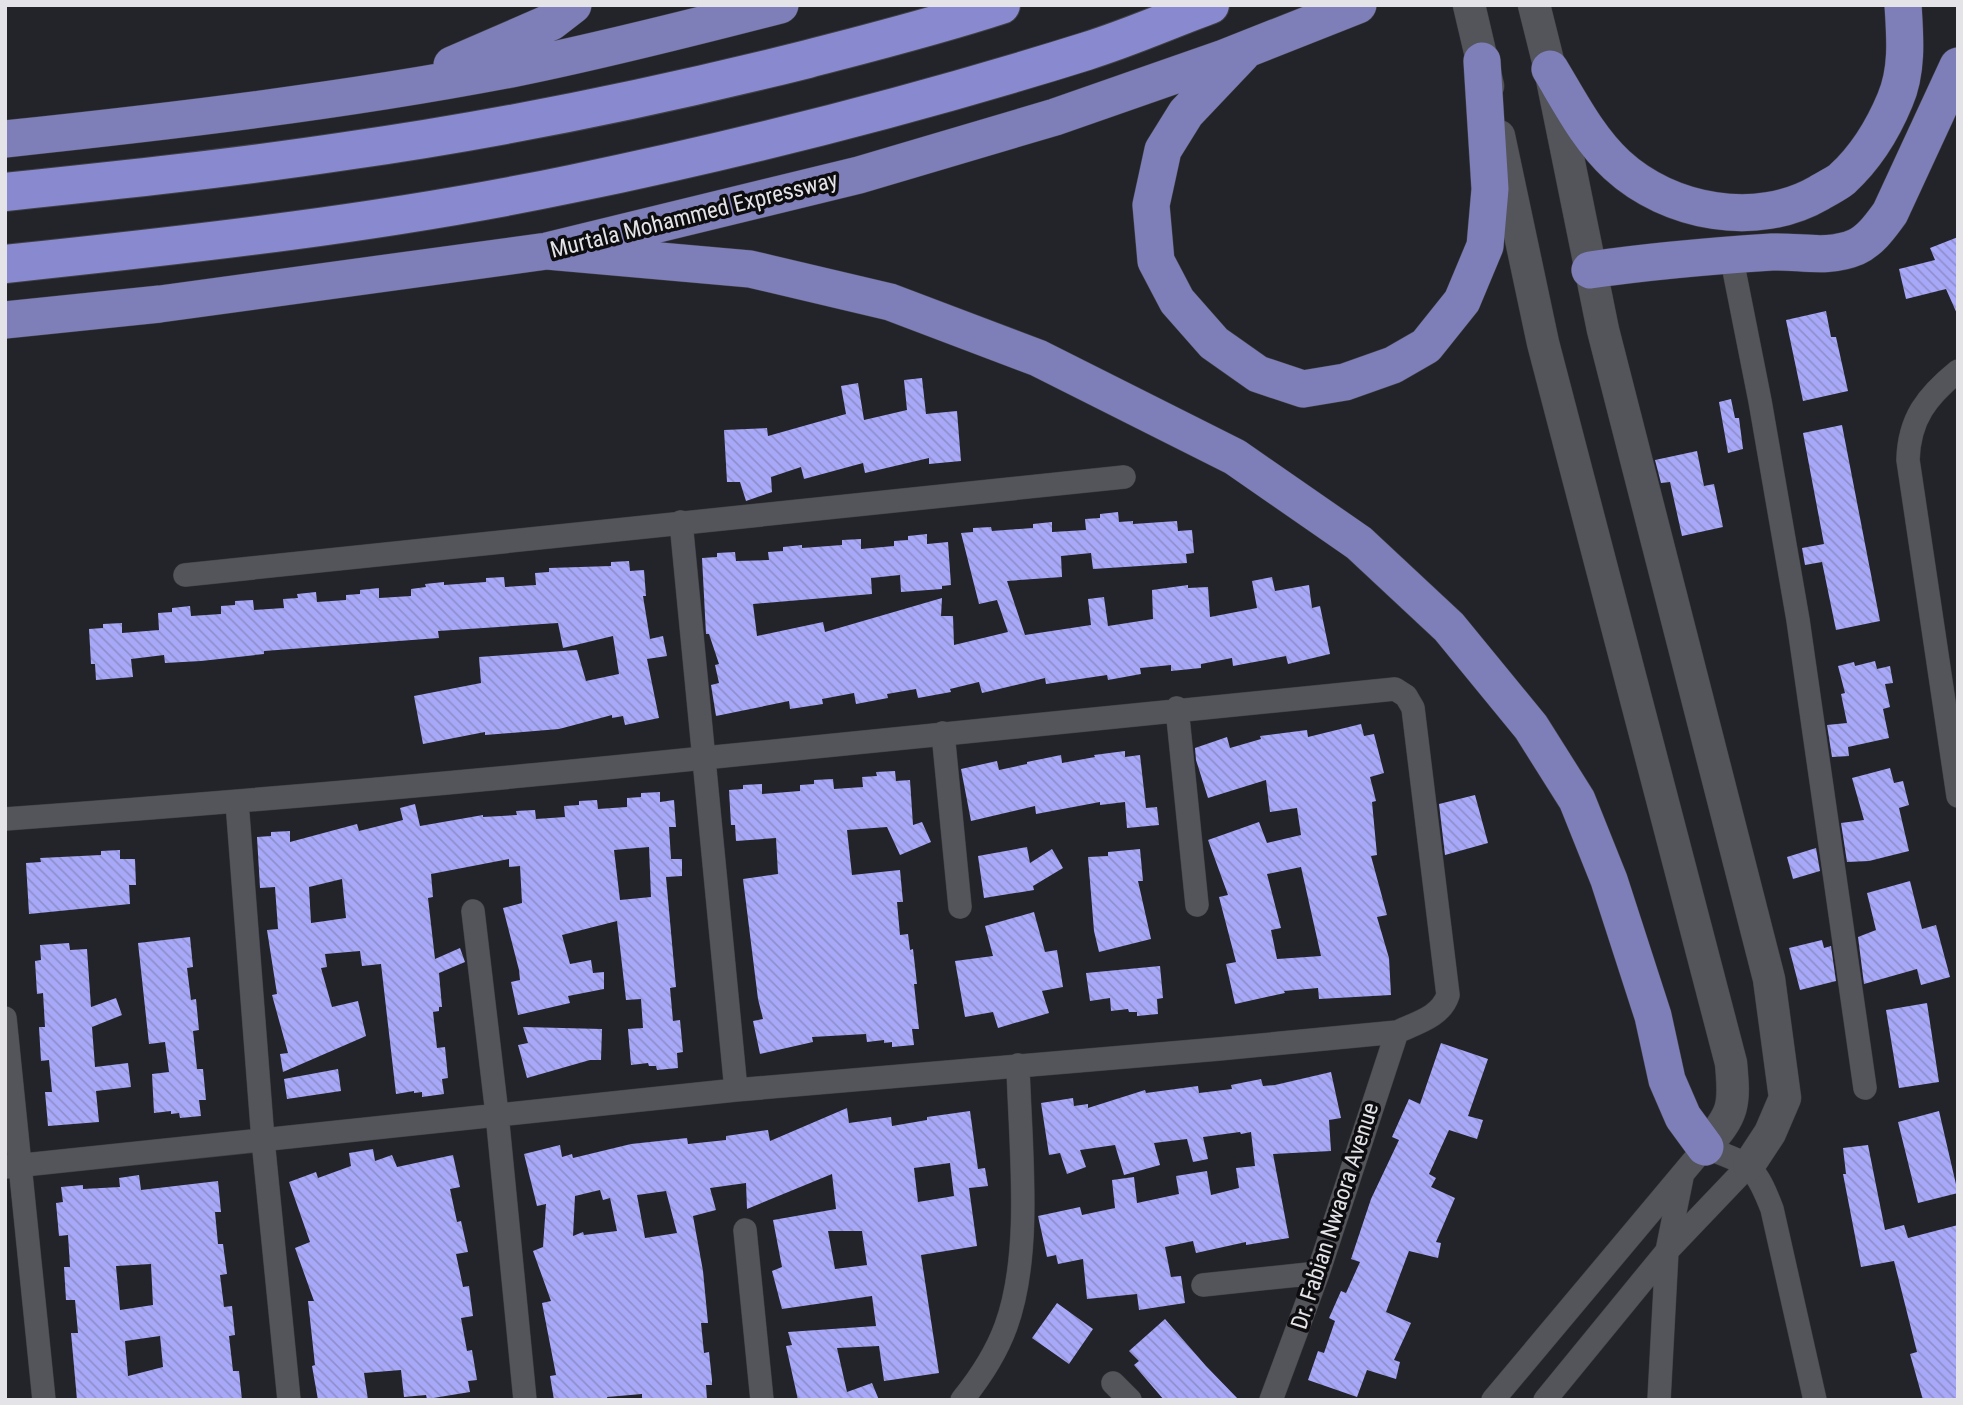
<svg xmlns="http://www.w3.org/2000/svg" width="1963" height="1405" font-family="'Roboto Condensed',sans-serif">
<defs>
<pattern id="building-back-hatch" width="6" height="6" patternUnits="userSpaceOnUse" patternTransform="scale(1.75)"><rect width="6" height="6" fill="#a8a8f9"/><path d="M-1 5l2 2M0 0l6 6M5-1l2 2" fill="none" stroke="#8f8fcc"/></pattern>
</defs>
<rect width="100%" height="100%" fill="#23242a"/>
<!-- building -->
<path fill="url(#building-back-hatch)" fill-rule="evenodd" d="M1958,237V316L1946,289L1906,299L1899,269L1935,260L1930,248Z
M1826,311L1831,337H1836L1848,391L1803,401L1786,320Z
M922,378L926,414L957,411L961,461L929,464V458L865,473L863,463L804,479L801,467L771,477L772,492L746,501L740,482H727L724,430L767,428L768,436L846,414L841,386L858,383L864,420L907,410L904,380Z
M1731,399L1735,418H1739L1743,449L1728,453L1719,402Z
M1842,425L1880,621L1836,630L1822,562L1805,565L1802,548L1824,544L1803,433Z
M1697,451L1704,486L1714,484L1723,527L1682,536L1670,482L1661,483L1655,460Z
M1118,512L1119,522L1133,521V524L1177,521L1178,531L1192,530L1194,553L1186,554L1187,563L1093,569L1091,553L1061,556L1062,577L1007,581L1025,635L1091,625L1088,599L1104,597L1108,626L1153,619L1152,590L1188,585V588L1208,587L1210,617L1257,608L1252,581L1272,577L1275,591L1309,585L1312,608L1320,606L1330,654L1288,664L1286,656L1233,666L1232,658L1201,664V668L1171,671V665L1140,668L1141,674L1108,680L1107,675L1046,684L1045,678L982,693L979,682L950,689L951,692L918,698L916,689L887,694L888,698L856,704L854,693L822,699L823,704L790,709L789,701L716,716L711,685L719,683L715,665L719,664L709,634H706L702,558L717,557V553L735,552L736,561L769,560L768,552L783,551V547L802,545V548L842,545V540L861,539V549L894,546V541L908,540V536L927,534V544L948,542L951,585L942,586V589L901,592L900,575L871,578L872,594L753,604L757,636L823,622L825,632L942,598L941,616H953L954,645L1008,632L997,600L979,604L961,533L973,532V528L991,527L992,531L1033,528V524L1052,522V532L1086,530L1085,519L1100,518V514Z
M629,561L630,571L644,570L646,596H643L650,639L663,636L667,656L647,659L659,718L625,725L623,716L612,718V715L559,729L485,735V732L423,744L414,696L481,683L479,657L577,650L586,681L619,674L613,636L563,648L558,623L438,631L439,638L264,651V654L201,661L165,663L164,655L131,659L133,677L96,680L95,664H91L89,629L103,628V624L122,623V633L159,630L158,613L172,612V608L190,606L191,616L221,614V606L235,605V601L253,600L254,610L284,608L283,599L298,598L297,594L316,592L317,602L346,600V595L360,594V590L379,588V598L411,596V589L426,587L425,584L444,582V585L486,582V578L504,577L505,587L536,585L535,573L549,572V568L611,566V562Z
M1875,661L1877,669L1890,666L1893,683L1885,684L1890,707L1883,709L1889,738L1848,747L1849,756L1832,757L1827,725L1847,723L1841,694L1845,693L1838,666L1854,662L1855,666Z
M1361,724L1364,736L1374,734L1384,773L1370,777L1376,801L1372,802L1377,855L1371,856L1387,915L1377,917L1389,958L1391,995L1319,999L1318,988L1284,991L1285,993L1235,1004L1226,964L1236,962L1219,897L1228,895L1208,840L1259,822L1267,843L1301,835L1297,808L1270,812L1266,780L1208,798L1196,760L1195,748L1227,737L1230,748L1261,739L1260,736L1307,730L1308,737ZM1301,867L1321,956L1277,959L1271,930L1281,928L1267,874Z
M1125,751V757L1140,755L1146,808L1157,807L1159,825L1127,828L1125,802L1100,805V802L1036,814L1035,806L971,821L961,769L997,761L999,770L1027,764V762L1061,755L1062,763L1095,757L1094,755Z
M1890,768L1894,783L1903,781L1909,805L1899,808L1909,851L1869,861L1847,862L1841,823L1864,820L1852,778Z
M895,771L896,781L910,780L913,825L922,822L931,842L900,855L887,827L847,830L852,875L900,870L903,902H897L900,935L908,934L910,950L913,949L917,984H914L919,1029H912L914,1045L892,1047V1042L884,1043V1040L867,1042L866,1034L812,1037L813,1042L760,1054L753,1021L763,1019L758,999L743,879L778,874L776,838L736,841L735,825H731L729,790L743,789V785L762,784V794L800,791V785L814,784V780L833,779L834,789L863,787L862,777L877,776L876,772Z
M660,792V802L674,800L676,827H669L671,859H682V876L666,877L676,987L670,988L673,1021L680,1020L683,1052L677,1053L678,1068L657,1070L656,1066H649L648,1063L631,1065L628,1029L643,1028L641,999L626,1000L617,921L562,935L570,964L591,960L593,973L604,972V989L568,996L570,1003L518,1015L511,982L520,980L519,970L503,908L522,903L520,866L509,867V859L431,874L433,897L428,898L435,959L460,948L465,962L439,973L442,1007H439V1011L433,1012L437,1048L445,1047L448,1078L442,1079L444,1094L422,1097V1092L414,1093V1091L396,1094L381,964L362,966L360,951L325,954L327,967L321,968L332,1007L358,1001L366,1036L283,1072L280,1054L288,1053L272,995L277,994L267,930L278,929L275,887L260,888L257,837L271,836V832L290,831V842L357,824L359,831L403,820L400,808L415,804L420,826L483,815V817L517,815L516,811L535,810L536,819L565,817L564,806L579,805V801L597,800L598,809L627,807V798L641,797V793ZM649,847L651,897L620,900L614,850ZM342,879L346,918L311,923L309,887Z
M1475,795L1488,843L1445,855L1439,804Z
M1027,847L1030,863L1052,849L1063,868L1033,886L1034,890L984,898L978,856Z
M1816,848L1820,871L1793,879L1787,857Z
M1140,849L1143,881H1138L1151,939L1099,952L1094,931L1088,857L1108,856V852Z
M120,850V859H135L136,885H129L130,904L29,914L26,863L41,862L40,858L101,855V851Z
M1910,881L1922,929L1936,925L1950,977L1921,985L1917,969L1864,984L1858,937L1876,930L1867,893Z
M1034,912L1045,952L1057,950L1063,987L1042,991L1049,1013L998,1028L993,1012L965,1017L955,961L993,956L985,926Z
M190,937L193,967L187,968L191,1000L196,999L199,1030L193,1031L197,1069H203L206,1100H199L201,1116L180,1118L179,1113L171,1114V1111L154,1113L152,1074L169,1072L165,1042L149,1044L138,943Z
M1822,940L1824,948L1831,946L1836,981L1800,990L1789,948Z
M69,943L70,950L87,949L91,1007L116,998L122,1015L92,1027L95,1067L128,1063L131,1087L96,1091L99,1122L48,1126L45,1092H52L49,1060L41,1061L39,1027H45L43,993L37,994L35,961L41,960L40,945Z
M1160,966L1163,998L1157,999L1158,1014L1137,1016V1012H1129L1128,1009L1111,1011L1110,998L1090,1001L1086,973Z
M1927,1003L1939,1082L1899,1088L1886,1010Z
M523,1027L602,1029L601,1060H590L527,1078L518,1045L528,1043Z
M1441,1043L1488,1059L1468,1116L1483,1120L1477,1139L1449,1130L1429,1174L1436,1178L1431,1187L1455,1198L1436,1242L1441,1243L1438,1258L1409,1251L1386,1312L1411,1323L1394,1360L1400,1362L1396,1379L1367,1370L1357,1397L1308,1380L1318,1351L1324,1353L1335,1321L1329,1318L1341,1291L1346,1293L1360,1262L1351,1259L1371,1199L1399,1140L1392,1137L1409,1099L1420,1104Z
M338,1069L341,1091L287,1099L284,1079Z
M1331,1072L1341,1118L1329,1120L1331,1151L1273,1154L1289,1238L1246,1245V1242L1196,1253L1193,1241L1165,1247L1171,1277L1181,1276L1185,1303L1139,1310L1137,1294L1087,1299L1083,1259L1058,1264L1056,1255L1047,1257L1038,1216L1080,1207L1082,1215L1115,1208L1112,1180L1134,1177L1137,1203L1179,1194L1176,1176L1207,1171L1211,1195L1239,1188L1236,1168L1255,1166L1251,1132L1241,1134L1240,1132L1203,1137L1208,1159L1193,1162L1187,1139L1154,1143L1160,1165L1124,1175L1115,1145L1080,1150L1086,1167L1067,1174L1060,1153L1049,1155L1041,1103L1073,1098L1074,1106L1088,1104V1108L1145,1090L1146,1093L1198,1086L1199,1093L1232,1089L1231,1085L1261,1079L1263,1086L1275,1085Z
M847,1108L849,1123L891,1117L892,1126L927,1120V1117L970,1111L978,1169L985,1168L988,1186L969,1188L977,1246L921,1255L939,1373L884,1381L879,1346L837,1348L847,1392L872,1383L879,1400H798L786,1346L792,1345L788,1332L876,1326L872,1296L782,1309L772,1271L782,1267L773,1220L836,1209L832,1174L747,1209L746,1183L710,1188L716,1210L693,1216L703,1271L708,1323H701L704,1353L709,1352L712,1380V1385H706L707,1400H642V1394L607,1397L608,1400H554L550,1376L556,1375L542,1303L551,1301L533,1251L543,1247L546,1204L537,1206L524,1154L560,1145L562,1157L572,1154L573,1158L631,1144L687,1138L688,1144L726,1140V1136L768,1130L770,1141ZM950,1163L954,1196L918,1202L914,1168ZM600,1190L603,1200L610,1198L617,1231L584,1235L583,1232L573,1236L575,1196ZM666,1191L677,1233L645,1238L637,1195ZM828,1231H862L867,1265L835,1269Z
M1939,1111L1958,1193L1918,1203L1898,1122Z
M1868,1145L1885,1230L1904,1225L1908,1238L1958,1225V1400H1923L1910,1354L1917,1352L1894,1261L1861,1267L1843,1174H1846L1843,1148Z
M373,1149L375,1161L392,1155L397,1167L453,1155L460,1187L450,1189L457,1222L461,1221L468,1252L456,1254L463,1287L469,1286L473,1316L461,1318L467,1351L472,1350L477,1380L468,1381L470,1392L427,1399L426,1395L404,1397L401,1370L364,1373L368,1400H318L312,1366L315,1365L308,1301H314L295,1248L310,1242L289,1182L316,1172L318,1178L351,1166L349,1153Z
M139,1175L141,1190L218,1181L221,1212H215L218,1244H223L227,1274L220,1275L224,1307L232,1306L235,1335L229,1336L233,1371H239L242,1400H77L71,1333H78L75,1300H66L64,1267H70L68,1235L59,1236L56,1203L63,1202L61,1187L83,1185V1189L120,1187L119,1178ZM151,1264L153,1305L120,1310L116,1266ZM160,1336L163,1367L128,1376L125,1341Z
M1057,1303L1093,1329L1069,1364L1032,1338Z
M1165,1319L1206,1366L1239,1400H1164L1134,1365L1139,1361L1129,1351Z"/>
<g fill="none" stroke-linecap="round" stroke-linejoin="round">
<!-- minor casing -->
<g stroke="#404046" stroke-width="24">
<path id="minor" d="M1731,255L1760,401L1798,620L1865,1088
M1958,371C1927,396 1909,419 1908,460L1958,796
M681,522L736,1090
M185,575L1124,477
M1177,708L1197,905
M943,733L960,907
M237,802L263,1140L289,1400
M5,819C238,802 471,782 704,758C934,735 1164,710 1395,689L1406,696L1413,708L1448,995C1441,1017 1416,1023 1397,1032L1219,1049L736,1090L5,1167
M473,911L497,1114L525,1400
M5,1018L44,1400
M745,1230L762,1400
M1203,1285L1318,1273
M1113,1383L1130,1400
M962,1400C979,1379 997,1351 1006,1326C1033,1252 1020,1145 1018,1065
M1271,1400L1318,1273L1397,1032
M1493,1400L1705,1147C1749,1165 1754,1162 1772,1209L1815,1400
M1545,1400L1667,1251L1749,1165
M1659,1400L1667,1251L1682,1177"/>
</g>
<!-- secondary casing -->
<g stroke="#404046" stroke-width="33">
<path id="secondary" d="M1469,5L1488,86
M1534,5L1550,69L1603,330L1769,979L1785,1098L1770,1133L1749,1165
M1499,136L1543,343L1731,1063C1735,1106 1734,1114 1705,1147"/>
</g>
<!-- trunk casing -->
<g stroke="#404046" stroke-width="38">
<path id="trunk" d="M1242,54L1186,113L1163,150L1151,205L1156,261L1177,301L1214,343L1258,374L1303,389L1345,382L1393,365L1426,346L1462,301L1485,246L1490,189L1482,61
M452,65L551,22L573,5
M1550,69C1570,102 1588,138 1617,165C1669,213 1757,229 1819,193C1827,188 1836,184 1842,179C1866,157 1883,129 1895,100C1908,70 1905,36 1903,5
M5,139C174,121 344,101 511,69C601,51 691,28 780,5
M547,251L750,269L890,302L1038,358L1235,457L1359,543L1449,627L1531,727L1577,800L1609,880L1653,1016L1667,1080L1683,1117L1705,1147
M1590,270C1651,261 1711,256 1772,252C1801,251 1828,259 1856,247C1871,240 1881,225 1890,213L1958,66
M5,320L160,304L547,251L859,175L1055,117L1224,58L1358,5"/>
</g>
<!-- motorway casing -->
<g stroke="#404046" stroke-width="40">
<path id="motorway" d="M5,192C119,180 233,168 346,151C501,129 656,97 808,59C873,42 937,26 1001,5
M5,264C194,244 384,223 571,184C745,148 918,104 1087,51C1129,38 1169,20 1210,5"/>
</g>
<!-- minor -->
<use href="#minor" stroke="#54545b" stroke-width="23"/>
<!-- secondary -->
<use href="#secondary" stroke="#54545b" stroke-width="32"/>
<!-- trunk -->
<use href="#trunk" stroke="#7e7eb8" stroke-width="37"/>
<!-- motorway -->
<use href="#motorway" stroke="#8989cf" stroke-width="38"/>
</g>
<g text-anchor="middle" dominant-baseline="central" stroke-width="7" stroke-linejoin="round" paint-order="stroke">
<!-- street labels -->
<g font-size="23" fill="#e3e3e8" stroke="#0d0d10">
<text transform="translate(694 215) rotate(-14)">Murtala Mohammed Expressway</text>
<text transform="translate(1335 1216) rotate(-72)">Dr. Fabian Nwaora Avenue</text>
</g>
</g>
<!-- border -->
<rect width="1963" height="1405" fill="none" stroke="#e3e3e8" stroke-width="14"/>
</svg>
